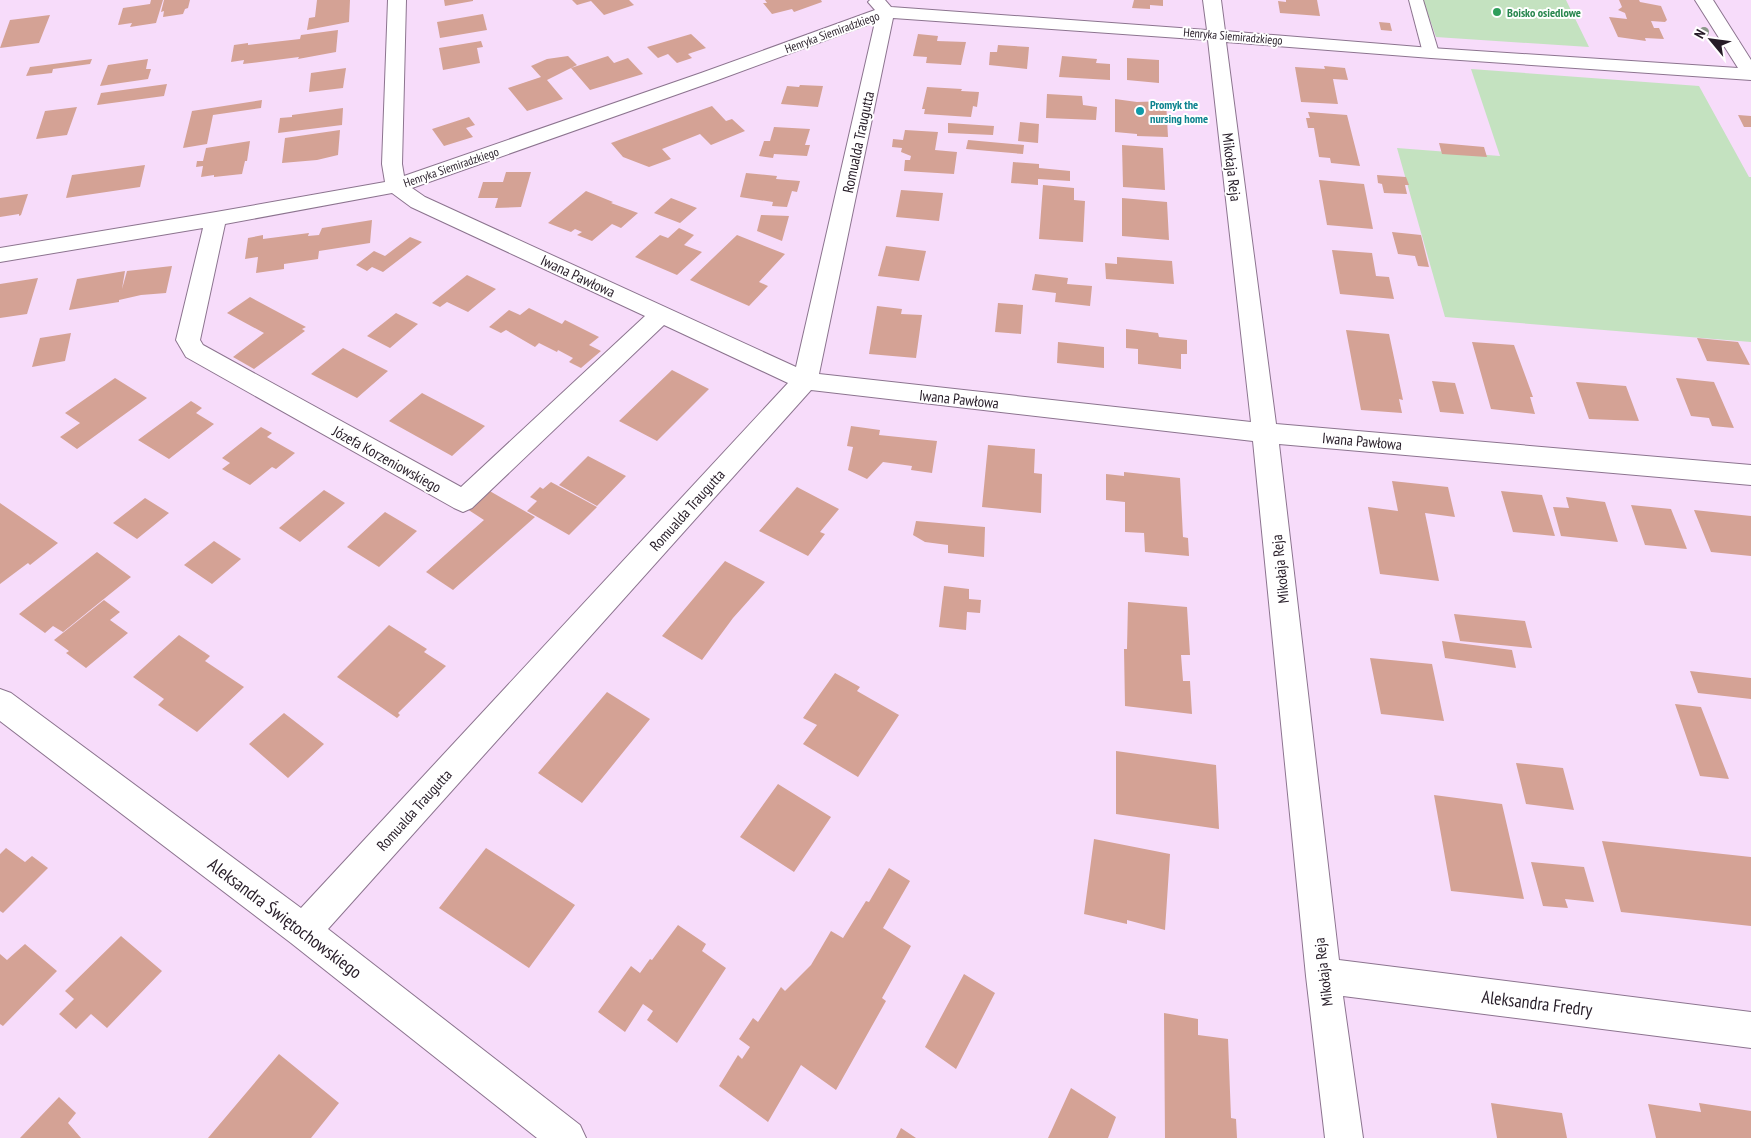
<svg xmlns="http://www.w3.org/2000/svg" width="1751" height="1138" font-family="'PT Sans Narrow',sans-serif">
<rect width="100%" height="100%" fill="#f7dcfa"/>
<!-- green -->
<path fill="#c4e2c0" d="M1423,0H1566L1589,47L1436,37Z
M1471,69L1699,86L1749,177H1751V342L1445,317L1397,148L1500,156Z"/>
<!-- building -->
<path fill="#d4a295" d="M151,0H163L156,23L130,27L132,23L118,25L123,8L150,4Z
M164,0H190L188,8L185,9L183,14L163,17L164,11L161,12Z
M317,0H350L349,22L307,30L309,18L315,17Z
M444,0H473V1L445,6Z
M572,0H629L634,5L604,15L591,1L577,5Z
M765,0H821L822,2L794,12L792,9L772,14L763,3H767Z
M1134,0H1163V6L1150,5V9L1132,8Z
M1286,0H1317L1320,16L1280,13L1278,1L1286,2Z
M1619,0H1639L1640,2L1661,6L1667,20L1665,22L1651,21L1654,28H1659L1664,39L1645,38L1646,41L1618,37L1609,17L1627,19L1625,13L1618,10L1622,7Z
M483,14L487,30L440,38L437,22Z
M50,15L39,43L0,48L10,20Z
M1379,22L1390,23L1392,31L1381,30Z
M338,30L336,52L298,59L299,57L243,64L244,60L231,62L234,45L248,43V45L300,39L301,35Z
M691,34L706,48L688,54L692,58L677,63L668,54L658,58L647,47Z
M918,34L938,36L937,41L966,42L961,65L926,63L927,57L913,56Z
M481,41L483,47L477,48L480,63L443,70L439,48Z
M998,45L1029,47L1027,69L989,65L990,52H997Z
M568,56L577,65L547,80L563,99L527,111L508,88L541,77L531,66L547,59Z
M608,56L614,63L628,58L643,74L590,90L571,68Z
M1062,56L1097,59L1096,63L1110,64V80L1059,77Z
M1127,58L1159,60V83L1127,80Z
M92,59L90,64L53,69L52,73L26,76L30,67Z
M148,59L146,69H151L148,79L100,86L108,65Z
M1324,66L1345,68L1348,80L1333,79L1338,104L1301,102L1295,67L1325,69Z
M346,68L343,88L309,92L311,73Z
M167,84L164,96L97,105L101,93Z
M800,85L823,86L818,107L781,104L787,86L799,87Z
M927,87L962,89L961,91L979,92L977,107L973,106L971,117L924,114L925,109H922Z
M1047,94L1082,96L1083,105L1097,107L1096,120L1046,118Z
M1115,99L1137,102L1166,101L1168,137L1137,136V134L1115,132Z
M262,100L261,108L213,115L207,144L183,148L192,111Z
M712,106L726,121L732,119L745,131L711,145L700,134L690,138L662,149L671,159L649,167L623,157L611,143Z
M77,107L67,135L36,139L45,111Z
M343,108L342,125L278,133L280,118L292,117V115Z
M1308,112L1347,115L1360,166L1331,163L1330,158L1319,157L1314,128H1308L1306,118H1310Z
M1738,115L1751,116V127H1744Z
M469,117L475,125L466,128L473,137L444,146L432,129Z
M1020,122L1039,124L1038,143L1018,141Z
M948,123L994,126L993,135L948,133Z
M774,127L810,129L805,145H810L807,156L774,154L773,158L759,156L764,141H770Z
M340,130L338,155L317,160L282,163L285,138Z
M905,130L938,132L935,150L957,152L954,174L904,171L905,160H910L911,156L901,152L902,148L892,147L893,139L903,140Z
M968,140L1024,145L1023,154L966,149Z
M250,141L247,161H245L242,174L214,177V175L201,177L203,166L196,167L197,161H203L206,148Z
M1439,143L1484,147L1487,157L1442,154Z
M1122,145L1163,148L1165,190L1123,187Z
M1013,162L1039,164V168L1070,171V181L1038,179V185L1011,183Z
M145,165L140,187L66,198L72,175Z
M506,172H531L521,207L495,208L498,198H478L483,182H503Z
M746,173L777,176L776,179L800,181L797,192L792,191L787,207L772,206L773,202L740,197Z
M1377,175L1406,177L1409,185H1405L1407,194L1384,193L1382,184L1378,183Z
M1319,180L1364,184L1373,229L1327,225Z
M1043,185L1074,188V200L1085,201L1083,242L1039,239Z
M901,190L943,193L939,221L896,217Z
M586,191L613,202L611,203L638,213L621,228L612,224L592,241L577,235L582,232L575,229L571,232L548,223Z
M28,194L21,215L19,216V214L0,217V198Z
M671,198L697,208L680,223L654,213Z
M1122,198L1167,202L1169,240L1122,236Z
M761,215L789,216L782,241L757,231Z
M372,220L370,243L319,251L318,259L284,264V269L256,273L258,257L245,259L248,238L263,235V239L309,233L308,236L319,235L322,228Z
M679,228L694,235L684,245L702,252L677,275L635,257L660,235L668,238Z
M1392,232L1421,235L1429,267L1418,266L1415,256L1398,254Z
M737,235L785,254L759,282L768,286L749,306L690,280Z
M410,237L422,242L383,272L372,267L367,271L356,265L374,251L385,256Z
M886,246L926,251L919,281L878,276Z
M1332,250L1372,253L1376,276L1389,277L1394,299L1340,294Z
M1117,257L1172,261L1174,284L1106,279L1105,263L1117,264Z
M172,266L166,293L141,295L119,300V302L69,310L77,279L125,271L122,289L127,271Z
M1035,274L1068,278L1067,284L1092,286L1090,306L1055,302L1056,293L1032,290Z
M467,275L496,289L468,312L447,302L440,307L432,303Z
M38,278L27,314L0,318V284Z
M250,297L306,327L302,329L305,331L254,369L233,357L264,333L227,313Z
M998,303L1023,305L1021,334L995,332Z
M877,306L902,309L901,314L922,315L916,358L869,354Z
M529,308L562,324L565,320L599,337L589,345L601,351L581,368L569,362L573,358L558,350L557,352L539,343L535,347L506,330L501,333L489,327L509,310L520,315Z
M396,313L418,324L390,348L367,336Z
M1126,329L1158,333L1159,337L1187,340V354H1181V369L1138,364V349L1126,348Z
M1346,330L1389,334L1403,400L1399,399L1402,413L1361,410Z
M71,333L65,361L32,367L40,338Z
M1697,338L1738,342L1750,365L1707,361Z
M1058,342L1104,347V368L1057,363Z
M1472,342L1514,345L1533,397H1530L1535,414L1491,409Z
M343,348L388,371L357,398L311,374Z
M672,370L709,389L657,441L619,421Z
M115,378L147,398L77,449L60,437L80,423L65,413Z
M1676,378L1714,382L1734,428L1712,426L1709,418L1691,416Z
M1432,381L1455,383L1464,414L1440,412Z
M1576,382L1626,386L1639,421L1589,419Z
M422,393L485,426L452,456L389,421Z
M191,401L202,408L196,413L214,424L169,459L138,440Z
M851,426L880,430L879,435L937,441L932,473L911,470L912,466L883,462L867,479L848,470L853,447L847,446Z
M261,427L272,433L267,437L295,453L276,469L272,467L250,485L222,469L230,463L222,458Z
M988,445L1035,449L1034,473L1042,474L1041,513L982,507Z
M588,456L626,476L597,506L559,485Z
M1124,472L1180,478L1183,537L1188,538L1189,556L1145,552L1144,533L1125,532V502L1106,500V474L1124,476Z
M1392,481L1448,487L1455,517L1425,513L1439,581L1380,574L1368,507L1398,511Z
M551,482L597,507L569,535L527,511L537,501L530,497L540,487L543,489Z
M797,487L839,509L820,532L825,534L808,556L759,531Z
M324,490L345,503L300,542L279,528Z
M488,490L535,517L453,590L426,572L484,520L467,509Z
M1501,491L1542,495L1555,536L1513,532Z
M1566,497L1605,502L1618,542L1561,536L1553,507L1569,508Z
M145,498L169,513L137,539L113,523Z
M0,503L58,543L30,565L28,563L0,584Z
M1631,505L1671,509L1687,549L1645,545Z
M1694,510L1751,516V556L1711,552Z
M385,512L417,531L379,567L347,547Z
M916,521L985,527L984,557L948,553V545L925,542L913,535Z
M214,541L241,559L212,584L184,565Z
M97,552L131,577L63,632L53,626L45,633L19,614Z
M725,561L765,582L733,618L702,660L662,636Z
M944,586L969,589V599L981,600L980,613L967,612L966,630L939,627Z
M104,600L120,612L110,620L128,633L86,668L66,653L69,651L54,640Z
M1128,602L1187,607L1190,655H1181L1183,681H1190L1192,714L1125,706L1124,649H1127Z
M1454,614L1525,621L1532,648L1460,641Z
M389,625L427,649L424,652L446,666L398,713L400,715L397,718L337,677Z
M179,635L210,656L205,661L244,687L197,732L158,705L164,699L133,677Z
M1442,641L1512,650L1516,668L1445,658Z
M1370,658L1432,664L1444,721L1381,714Z
M1690,671L1751,678V699L1698,693Z
M835,673L860,687L857,691L899,715L858,777L803,744L817,725L803,718Z
M607,692L650,719L582,803L538,773Z
M1675,704L1701,707L1729,779L1700,776Z
M284,713L324,744L288,778L249,744Z
M1116,751L1216,765L1219,829L1116,814Z
M1516,763L1563,768L1574,810L1526,804Z
M778,784L831,817L794,872L740,837Z
M1434,795L1502,804L1524,899L1451,891Z
M1094,839L1170,854L1165,930L1127,920V924L1084,914Z
M1602,841L1751,857V926L1621,912Z
M6,848L25,862L32,856L48,868L3,913L0,911V854Z
M486,848L575,905L529,968L439,908Z
M1531,862L1584,867L1594,902L1565,899L1568,908L1543,906Z
M889,868L910,881L883,928L911,946L882,998L886,1001L836,1090L801,1065L768,1122L719,1086L738,1055L742,1059L750,1047L739,1039L753,1018L758,1022L781,987L785,991L811,965L831,931L843,938L866,901L869,902Z
M678,925L706,944L702,951L726,968L677,1043L647,1020L653,1011L643,1004L625,1032L598,1012L631,966L640,973L650,959L652,960Z
M121,936L162,971L107,1028L91,1014L76,1029L59,1014L74,999L65,991Z
M25,944L57,971L3,1026L0,1024V954L7,960Z
M964,974L995,993L956,1069L925,1047Z
M1164,1013L1198,1019V1035L1228,1039L1231,1118L1236,1119L1237,1138H1165Z
M279,1054L339,1103L311,1138H208Z
M1071,1088L1116,1117L1108,1138H1048Z
M59,1097L76,1113L68,1123L81,1138H20Z
M1491,1103L1562,1113L1567,1138H1497Z
M1699,1103L1751,1111V1138H1656L1648,1104L1701,1112Z
M901,1128L916,1138H896Z"/>
<g fill="none" stroke-linecap="round" stroke-linejoin="round">
<!-- service casing -->
<g stroke="#8c748f" stroke-width="2">
<path id="service" d="M1409,0H1423L1439,53L1437,56H1425L1423,53Z"/>
</g>
<!-- minor casing -->
<g stroke="#8c748f" stroke-width="2">
<path id="minor" d="M388,0H406L402,164L404,176L701,73L875,10L868,2L870,0H885L891,7L1207,30L1203,0H1221L1225,31L1431,48L1738,68L1695,0H1713L1751,60V80L1431,58L1226,42L1276,424L1751,465V485L1279,444L1339,960L1751,1012V1048L1343,996L1363,1138H1325L1306,976L1253,441L811,390L328,929L580,1125L586,1138H537L291,943L0,721V689L11,693L301,908L788,383L664,325L472,508L463,512L454,508L186,357L176,340L203,228L0,262V248L216,212L385,182L382,164ZM893,18L1208,40L1251,422L819,374ZM875,22L796,367L425,197L412,188L715,81ZM392,193L411,207L645,316L461,487L203,345L200,340L225,224Z"/>
</g>
<!-- service -->
<use href="#service" fill="#fff" fill-rule="evenodd"/>
<!-- minor -->
<use href="#minor" fill="#fff" fill-rule="evenodd"/>
</g>
<!-- trees -->
<circle fill="#8b9789" cx="1704" cy="32" r="5"/>
<!-- markers -->
<circle fill="#2e9e5b" stroke="#fff" stroke-width="2" cx="1497" cy="12" r="5"/>
<circle fill="#0f9aa8" stroke="#fff" stroke-width="2" cx="1140" cy="111" r="5"/>
<g text-anchor="middle" dominant-baseline="central" stroke-width="4" stroke-linejoin="round" paint-order="stroke">
<!-- far-leisure labels -->
<g font-size="12" font-weight="bold" fill="#27864d" stroke="#fff" text-anchor="start">
<text x="1507" y="12">Boisko osiedlowe</text>
</g>
<!-- far-street labels -->
<g font-size="12" fill="#261c27" stroke="#fff">
<text transform="translate(832 32) rotate(-20)">Henryka Siemiradzkiego</text>
<text transform="translate(1233 36) rotate(5)">Henryka Siemiradzkiego</text>
<text transform="translate(451 167) rotate(-19)">Henryka Siemiradzkiego</text>
</g>
<!-- far-culture labels -->
<g font-size="12" font-weight="bold" fill="#0d838f" stroke="#fff" text-anchor="start">
<text x="1150" y="104">Promyk the<tspan x="1150" dy="14">nursing home</tspan></text>
</g>
<!-- street labels -->
<g font-size="15" fill="#261c27" stroke="#fff">
<text transform="translate(858 142) rotate(-78)">Romualda Traugutta</text>
<text transform="translate(1232 167) rotate(83)">Mikołaja Reja</text>
<text transform="translate(578 276) rotate(25)">Iwana Pawłowa</text>
<text transform="translate(959 399) rotate(6)">Iwana Pawłowa</text>
<text transform="translate(1362 441) rotate(5)">Iwana Pawłowa</text>
<text transform="translate(387 459) rotate(29)">Józefa Korzeniowskiego</text>
<text transform="translate(687 510) rotate(-48)">Romualda Traugutta</text>
<text transform="translate(1280 569) rotate(-96)">Mikołaja Reja</text>
<text transform="translate(414 810) rotate(-48)">Romualda Traugutta</text>
<text transform="translate(1323 972) rotate(-97)">Mikołaja Reja</text>
</g>
<!-- near-street labels -->
<g font-size="18" fill="#261c27" stroke="#fff">
<text transform="translate(285 918) rotate(37)">Aleksandra Świętochowskiego</text>
<text transform="translate(1537 1003) rotate(7)">Aleksandra Fredry</text>
</g>
</g>
<!-- north arrow -->
<g transform="translate(1711 40) rotate(299)" stroke="#ffffff" stroke-width="4" paint-order="stroke">
<path d="M0-4L9 19L0 12L-9 19Z" fill="#261c27"/>
<text y="-8" font-size="14" font-weight="bold" text-anchor="middle" fill="#261c27">N</text>
</g>
</svg>
